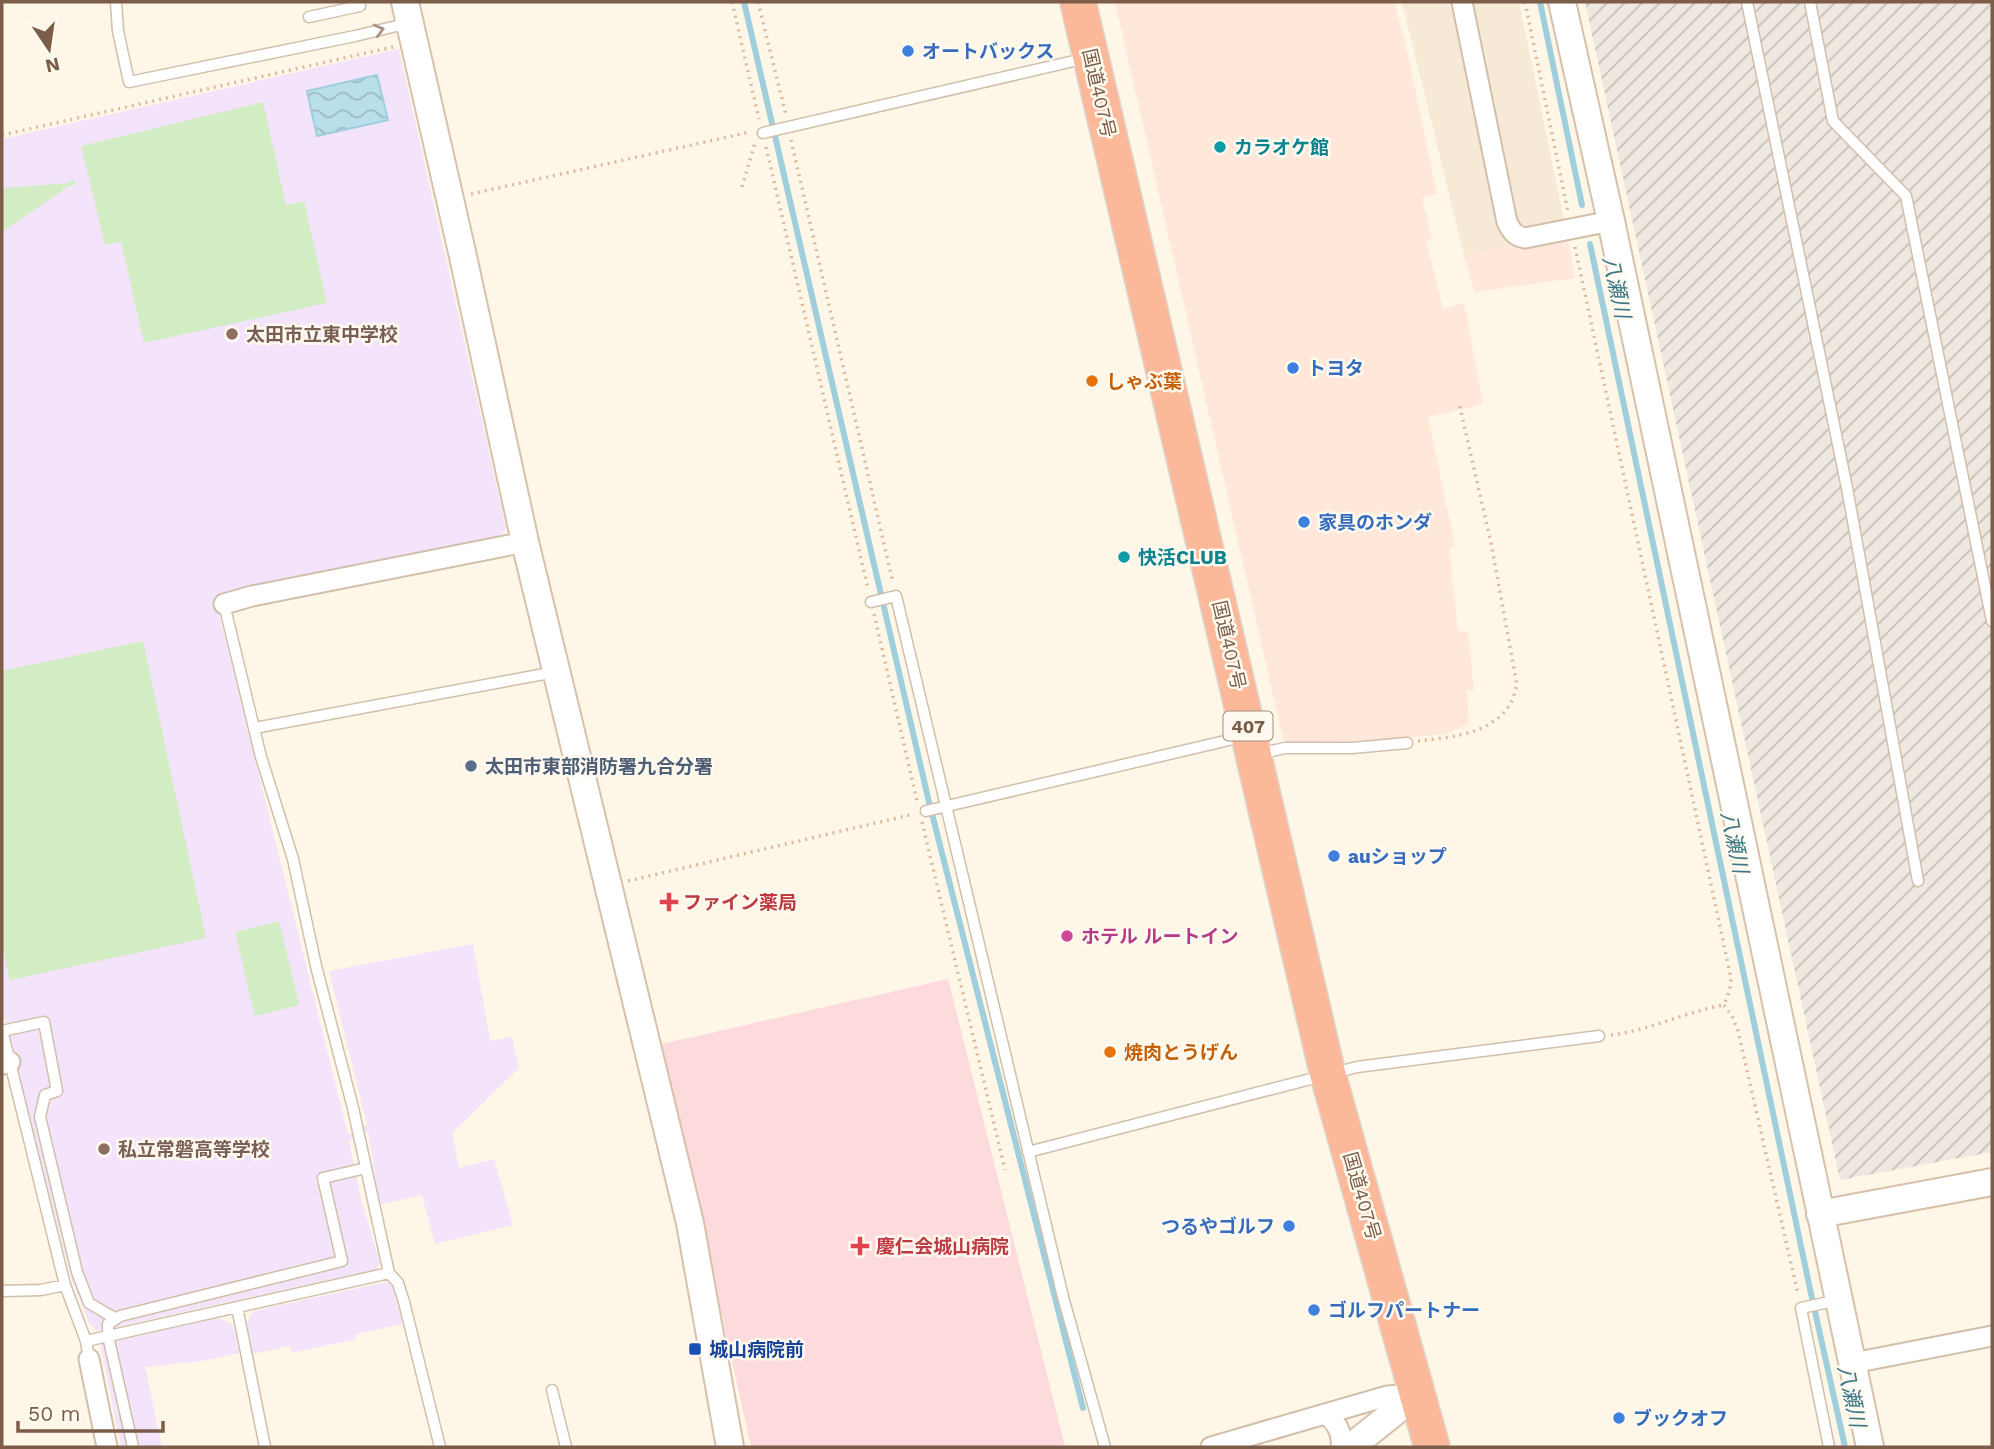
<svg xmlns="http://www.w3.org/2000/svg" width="1994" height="1449" font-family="'Work Sans','Noto Sans JP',sans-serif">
<defs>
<pattern id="industrial-furrows" width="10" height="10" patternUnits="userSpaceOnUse" patternTransform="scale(1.75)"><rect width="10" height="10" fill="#eee8e1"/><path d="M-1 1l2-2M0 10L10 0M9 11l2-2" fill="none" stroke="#c6bfb8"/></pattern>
<pattern id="water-waves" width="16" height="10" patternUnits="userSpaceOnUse" patternTransform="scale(1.75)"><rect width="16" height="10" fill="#b9e0ea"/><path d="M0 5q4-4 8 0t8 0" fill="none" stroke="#9bb9c0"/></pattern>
</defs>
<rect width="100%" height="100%" fill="#fef6e7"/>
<!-- residential -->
<path fill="#f6e9d5" d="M1402,2H1519L1567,235L1464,255Z"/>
<!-- commercial -->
<path fill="#ffe7da" d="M1115,2H1394L1404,37L1437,194L1422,198L1432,239L1426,241L1443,309L1464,303L1483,404L1428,417L1455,546L1449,548L1458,631L1468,632L1474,691H1467L1469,724L1447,734L1357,741L1284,743Z
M1567,235L1575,278L1474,292L1464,255Z"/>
<!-- industrial -->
<path fill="url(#industrial-furrows)" d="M1585,2H1992V1152L1840,1180Z"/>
<!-- education -->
<path fill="#f3e4fb" d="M399,49L506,528L497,541L215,598L348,1135L367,1125L329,971L473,944L490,1041L512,1037L519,1068L452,1133L459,1168L494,1159L513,1225L435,1244L422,1195L380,1205L368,1132L349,1141L362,1203L380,1263L377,1269L111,1328L114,1341L219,1318L233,1325L234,1332L248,1329L247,1322L254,1311L391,1281L403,1324L356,1334V1339L292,1353L290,1346L253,1354L249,1333L236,1337L239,1353L202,1361L145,1367L162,1447H121L100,1343L106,1342L103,1330L97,1331L89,1323L72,1280L44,1175L11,1039L2,1040V1026L6,1024L2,1005V139Z"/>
<!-- medical -->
<path fill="#fddadc" d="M948,979L1065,1447H751L662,1044Z"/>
<!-- grass -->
<path fill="#d2edc4" d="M263,102L286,205L304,201L327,303L144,343L121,242L105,245L81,146Z
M72,180L75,181V185L69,186L2,232V188L69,183Z
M143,641L206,938L10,980L2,944V671Z
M279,921L299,1005L255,1016L235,932Z"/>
<!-- water -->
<path fill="url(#water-waves)" stroke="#9fcfdc" stroke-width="2" d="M377,75L388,120L317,136L307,91Z"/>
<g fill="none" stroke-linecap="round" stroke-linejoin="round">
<!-- stream -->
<path stroke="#9fcfdc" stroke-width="6" d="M744,2L929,802L1083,1408
M1540,2L1582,205
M1590,244L1810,1289L1845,1447"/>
<!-- lane casing -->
<g stroke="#d2bfab" stroke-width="13">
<path id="lane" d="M116,2L118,31L129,82L355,36L409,23
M1747,2L1847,488L1918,881
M1810,2L1833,121L1906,196L1992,621
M309,17L360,6
M763,133L1087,58
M871,602L896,596L1063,1297L1105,1447
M224,604L261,757L293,859L316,966L353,1108L389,1273L398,1283L404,1302L440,1447
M254,728L555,672
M1258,754L1285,748H1352L1407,743
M926,811L1242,737
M2,1030L65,1285L86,1341L89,1359
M2,1031L44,1022L57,1091L45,1095L40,1117L77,1272L89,1303L116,1319
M1028,1152L1357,1067L1599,1036
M2,1291L41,1290L65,1285
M237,1307L265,1447
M86,1341L389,1273
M552,1390L566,1447
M133,1447L108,1336V1324L120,1316L342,1261L323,1178L366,1168
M1829,1447L1801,1308L1839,1300"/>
</g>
<!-- street casing -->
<g stroke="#d2bfab" stroke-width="23">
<path id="street" d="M1462,2L1507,222C1512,232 1515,236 1525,238L1611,221
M224,604L252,596L525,542
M2,1064L10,1062
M89,1359L107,1447
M1853,1363L1992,1336
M1326,1414C1336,1422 1343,1433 1341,1447
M1211,1447L1387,1396L1417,1394"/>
</g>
<!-- secondary casing -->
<g stroke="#d7c1ab" stroke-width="30">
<path id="secondary" d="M405,2L462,252L525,542L690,1223L730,1447
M1562,2L1611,221L1870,1447
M1820,1214L1992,1182
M1351,1447L1417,1394"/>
</g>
<!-- highway casing -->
<g stroke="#ddd5d0" stroke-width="38">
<path id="highway" d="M1078,2L1328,1075L1432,1447"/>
</g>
<!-- path -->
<path stroke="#dbba9f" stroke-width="3.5" stroke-dasharray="2 5" stroke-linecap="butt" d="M732,2L759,119
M758,2L786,115
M1525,2L1568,212
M2,135L393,47
M791,140L893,583
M766,147L868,589
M742,187L755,143
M471,194L750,132
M1575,247L1731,978L1730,989L1724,1005
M874,614L917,801
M1418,741C1450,737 1489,735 1509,706C1513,700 1515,692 1517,685L1491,543L1459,403
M922,822L1005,1170
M628,881L914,814
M1724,1005L1732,1016L1738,1031L1798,1294
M1611,1035C1650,1030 1685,1012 1724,1005"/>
<!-- lane -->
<use href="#lane" stroke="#fff" stroke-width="10"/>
<!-- street -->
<use href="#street" stroke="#fff" stroke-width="19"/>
<!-- secondary -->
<use href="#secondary" stroke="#fff" stroke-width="26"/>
<!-- highway -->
<use href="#highway" stroke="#fcb99a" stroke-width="35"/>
</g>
<!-- one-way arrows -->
<defs><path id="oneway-chevron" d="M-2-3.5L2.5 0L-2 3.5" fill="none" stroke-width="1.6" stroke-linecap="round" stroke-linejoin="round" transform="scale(1.75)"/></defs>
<use stroke="#a99689" href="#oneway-chevron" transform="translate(379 30) rotate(-15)"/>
<!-- markers -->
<g fill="#3f7fe0" stroke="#fffaef" stroke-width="2.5">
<circle cx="908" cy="51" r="7"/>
<circle cx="1293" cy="368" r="7"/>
<circle cx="1304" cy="522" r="7"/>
<circle cx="1334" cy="856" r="7"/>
<circle cx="1289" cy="1226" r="7"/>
<circle cx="1314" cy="1310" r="7"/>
<circle cx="1619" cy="1418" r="7"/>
</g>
<g fill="#0f9aa8" stroke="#fffaef" stroke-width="2.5">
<circle cx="1220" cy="147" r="7"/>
<circle cx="1124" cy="557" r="7"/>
</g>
<g fill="#8d6e63" stroke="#fffaef" stroke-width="2.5">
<circle cx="232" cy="334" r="7"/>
<circle cx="104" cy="1149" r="7"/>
</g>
<g fill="#e8710a" stroke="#fffaef" stroke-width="2.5">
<circle cx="1092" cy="381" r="7"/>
<circle cx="1110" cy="1052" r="7"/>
</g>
<circle fill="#5c6f8a" stroke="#fffaef" stroke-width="2.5" cx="471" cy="766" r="7"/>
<g fill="#e0444e" stroke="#fffaef" stroke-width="2.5">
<path d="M665.5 891.5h7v7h7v7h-7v7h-7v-7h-7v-7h7z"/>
<path d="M856.5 1235.5h7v7h7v7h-7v7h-7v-7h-7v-7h7z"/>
</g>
<circle fill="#d1479c" stroke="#fffaef" stroke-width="2.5" cx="1067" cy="936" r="7"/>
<rect fill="#1a4fb4" stroke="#fffaef" stroke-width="2.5" x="688" y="1342" width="14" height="14" rx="3.5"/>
<g text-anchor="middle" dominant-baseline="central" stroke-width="5" stroke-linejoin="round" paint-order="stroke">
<!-- shield labels -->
<rect fill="#fffaef" stroke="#a38c7b" stroke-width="2" x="1223.5" y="711.5" width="49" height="29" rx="5"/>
<g font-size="18" font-weight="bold" fill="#7b5d49">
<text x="1248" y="726">407</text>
</g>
<!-- shop labels -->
<g font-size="19" font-weight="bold" fill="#366cbe" stroke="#fffaef" text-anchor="start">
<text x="922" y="51">オートバックス</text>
<text x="1307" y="368">トヨタ</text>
<text x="1318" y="522">家具のホンダ</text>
<text x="1348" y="856">auショップ</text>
<text x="1275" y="1226" text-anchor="end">つるやゴルフ</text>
<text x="1328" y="1310">ゴルフパートナー</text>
<text x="1633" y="1418">ブックオフ</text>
</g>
<!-- street labels -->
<g font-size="19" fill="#7b5d49" stroke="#fffaef">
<text transform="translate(1099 93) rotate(77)">国道407号</text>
<text transform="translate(1229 645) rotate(77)">国道407号</text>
<text transform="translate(1362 1196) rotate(74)">国道407号</text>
</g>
<!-- culture labels -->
<g font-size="19" font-weight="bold" fill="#0d838f" stroke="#fffaef" text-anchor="start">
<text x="1234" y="147">カラオケ館</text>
<text x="1138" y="557">快活CLUB</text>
</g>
<!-- education labels -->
<g font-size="19" font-weight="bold" fill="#785e54" stroke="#fffaef" text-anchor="start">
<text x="246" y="334">太田市立東中学校</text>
<text x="118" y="1149">私立常磐高等学校</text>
</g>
<!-- food labels -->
<g font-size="19" font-weight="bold" fill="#c56008" stroke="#fffaef" text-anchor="start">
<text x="1106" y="381">しゃぶ葉</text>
<text x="1124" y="1052">焼肉とうげん</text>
</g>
<!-- service labels -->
<g font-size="19" font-weight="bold" fill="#4e5e75" stroke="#fffaef" text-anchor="start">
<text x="485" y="766">太田市東部消防署九合分署</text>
</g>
<!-- health labels -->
<g font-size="19" font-weight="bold" fill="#be3a42" stroke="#fffaef" text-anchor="start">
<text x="683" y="902">ファイン薬局</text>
<text x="876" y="1246">慶仁会城山病院</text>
</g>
<!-- hotel labels -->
<g font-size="19" font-weight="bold" fill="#b23c85" stroke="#fffaef" text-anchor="start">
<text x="1081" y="936">ホテル ルートイン</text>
</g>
<!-- transit labels -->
<g font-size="19" font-weight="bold" fill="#164399" stroke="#fffaef" text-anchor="start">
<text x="709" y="1349">城山病院前</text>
</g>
<!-- water labels -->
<g font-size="21" font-style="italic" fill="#3d7788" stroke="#fffaef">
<text transform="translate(1617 287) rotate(78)">八瀬川</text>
<text transform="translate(1735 842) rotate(78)">八瀬川</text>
<text transform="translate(1852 1396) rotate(78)">八瀬川</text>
</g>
</g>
<!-- border -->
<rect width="1994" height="1449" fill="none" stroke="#7b5d49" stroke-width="7"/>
<!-- north arrow -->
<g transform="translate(49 49) rotate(167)" stroke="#fffaef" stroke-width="5" paint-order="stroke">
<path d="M0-5L12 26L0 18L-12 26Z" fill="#7b5d49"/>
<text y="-10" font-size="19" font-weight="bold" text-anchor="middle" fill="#7b5d49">N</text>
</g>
<!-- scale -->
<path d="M18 1421v10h145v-10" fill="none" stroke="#7b5d49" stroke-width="3.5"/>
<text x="28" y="1421" font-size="21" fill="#7b5d49" stroke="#fffaef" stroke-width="5" paint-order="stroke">50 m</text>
</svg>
